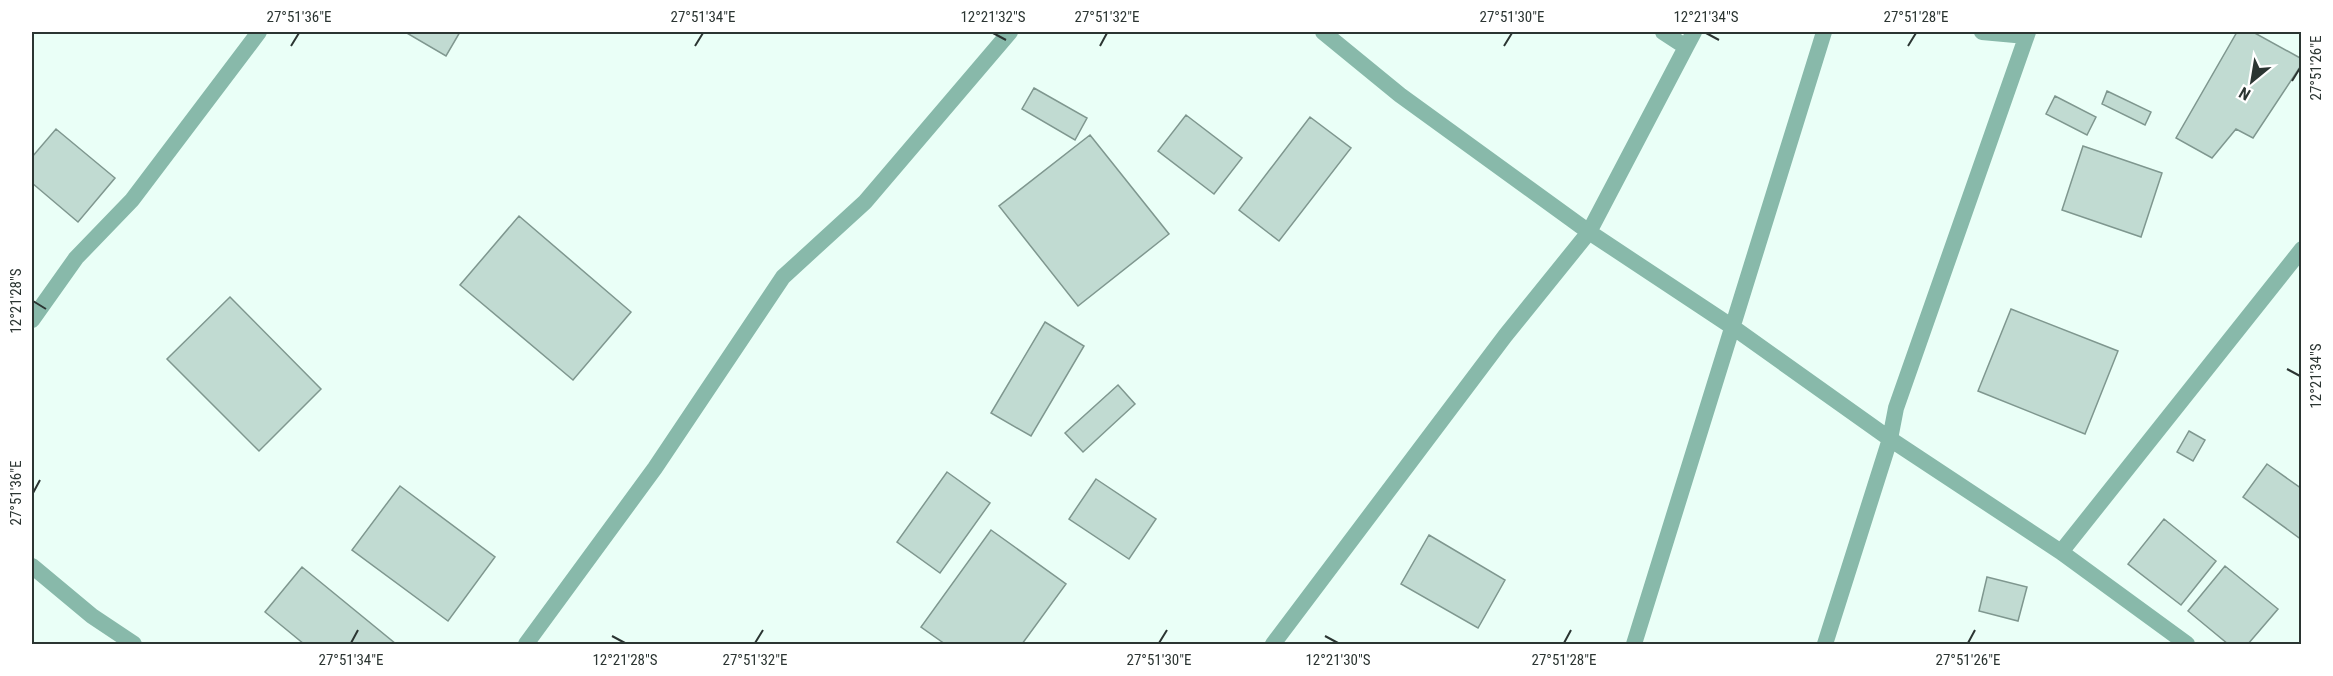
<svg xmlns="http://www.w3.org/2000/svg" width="2333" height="676" font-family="'Roboto Condensed',sans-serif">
<rect width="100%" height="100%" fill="#eafff7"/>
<!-- building -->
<path fill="#c1dbd2" stroke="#7f978f" stroke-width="1.5" d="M405,32H460L446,56Z
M2237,32H2253L2302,59V64L2253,138L2236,129L2212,158L2176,138Z
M1034,88L1087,118L1075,140L1022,109Z
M2107,91L2151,112L2145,125L2102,104Z
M2055,96L2096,117L2087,135L2046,114Z
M1186,115L1242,158L1214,194L1158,151Z
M1310,117L1351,148L1279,241L1239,210Z
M56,129L115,178L78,222L32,183V157Z
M1090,135L1169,234L1078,306L999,206Z
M2083,146L2162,173L2141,237L2062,210Z
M519,216L631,312L573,380L460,285Z
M230,297L321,389L259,451L167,359Z
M2011,309L2118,351L2085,434L1978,391Z
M1045,322L1084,346L1031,436L991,413Z
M1118,385L1135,404L1083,452L1065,433Z
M2189,431L2205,440L2193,461L2177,452Z
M2267,464L2302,489V540L2243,497Z
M947,472L990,503L940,573L897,542Z
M1096,479L1156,519L1129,559L1069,519Z
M400,486L495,557L448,621L352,550Z
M2164,519L2216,561L2181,605L2128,564Z
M991,530L1066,584L1022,644H945L921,627Z
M1429,535L1505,580L1478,628L1401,584Z
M2225,566L2278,609L2248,644H2228L2188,611Z
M302,567L396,644H304L265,612Z
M1987,577L2027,587L2018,621L1979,611Z"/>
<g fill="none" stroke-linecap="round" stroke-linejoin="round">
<!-- minor -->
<path stroke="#88b9aa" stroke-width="16" d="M1323,32L1400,95L1589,232L1734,328L1890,439L2061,552L2187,644
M1982,32L2026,36
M1686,47L1694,32
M32,320L76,258L132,200L259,32
M2061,552L2302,249
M32,566L92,616L134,644
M526,644L655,468L783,277L865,202L1010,32
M1273,644L1505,336L1589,232L1686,47L1663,32
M1634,644L1824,32
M1825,644L1890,439L1896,408L2028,32"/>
</g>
<!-- ticks -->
<path fill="none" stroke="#2b3532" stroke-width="2" d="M993,33L1006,40M1706,33L1719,40M291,46L299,33M695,46L703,33M1100,46L1107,33M1504,46L1512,33M1908,46L1916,33M2292,81L2300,68M33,301L46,309M2287,369L2300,376M33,493L40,480M612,636L625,643M1325,636L1338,643M351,643L358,630M755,643L763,630M1159,643L1167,630M1564,643L1571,630M1968,643L1975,630"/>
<!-- border -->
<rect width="2333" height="676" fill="none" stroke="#ffffff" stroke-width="66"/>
<!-- north arrow -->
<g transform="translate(2252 81) rotate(210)" stroke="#ffffff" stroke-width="4.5" paint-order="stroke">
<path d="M0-4.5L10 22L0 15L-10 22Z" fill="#2b3532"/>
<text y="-9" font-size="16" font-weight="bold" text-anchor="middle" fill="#2b3532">N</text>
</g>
<rect x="33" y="33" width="2267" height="610" fill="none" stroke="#2b3532" stroke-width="2"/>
<g font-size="15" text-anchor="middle" fill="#2b3532">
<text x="299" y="22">27°51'36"E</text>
<text x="703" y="22">27°51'34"E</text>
<text x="993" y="22">12°21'32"S</text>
<text x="1107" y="22">27°51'32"E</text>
<text x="1512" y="22">27°51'30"E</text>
<text x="1706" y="22">12°21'34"S</text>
<text x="1916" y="22">27°51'28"E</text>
<text transform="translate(2316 68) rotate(-90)" y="5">27°51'26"E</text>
<text transform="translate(16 301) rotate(-90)" y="5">12°21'28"S</text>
<text transform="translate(2316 376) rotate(-90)" y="5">12°21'34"S</text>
<text transform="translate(16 493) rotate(-90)" y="5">27°51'36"E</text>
<text x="351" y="665">27°51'34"E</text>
<text x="625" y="665">12°21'28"S</text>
<text x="755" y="665">27°51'32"E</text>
<text x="1159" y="665">27°51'30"E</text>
<text x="1338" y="665">12°21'30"S</text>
<text x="1564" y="665">27°51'28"E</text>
<text x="1968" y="665">27°51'26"E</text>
</g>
</svg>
